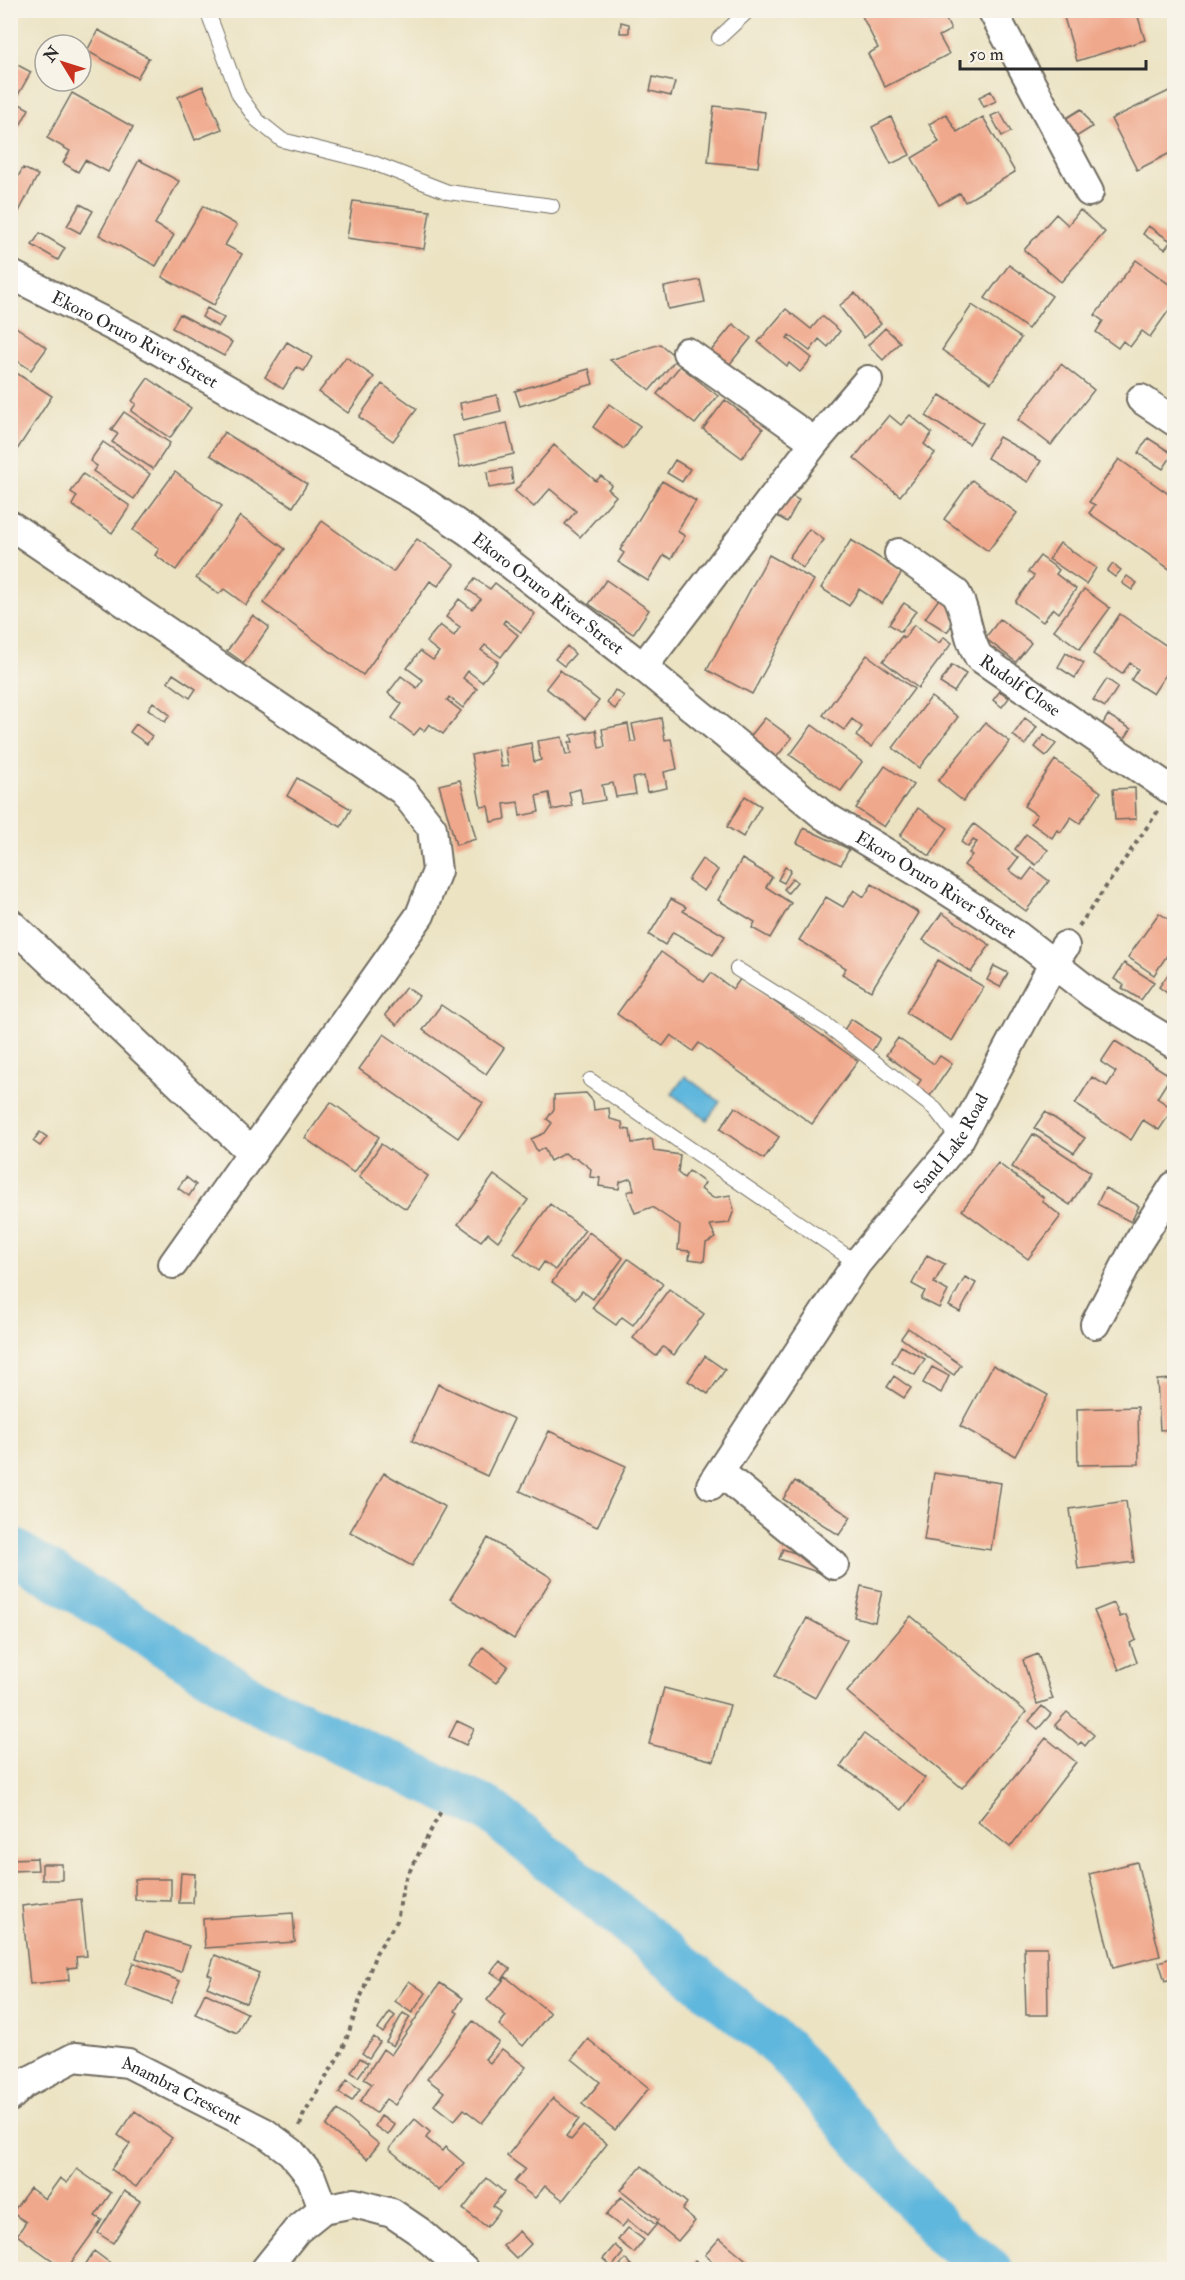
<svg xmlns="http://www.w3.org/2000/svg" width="1185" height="2280" font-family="'IM FELL Double Pica',serif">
<rect width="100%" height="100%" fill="#f7f3e8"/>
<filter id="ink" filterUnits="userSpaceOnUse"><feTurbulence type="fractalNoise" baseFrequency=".0167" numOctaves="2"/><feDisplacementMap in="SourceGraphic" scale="12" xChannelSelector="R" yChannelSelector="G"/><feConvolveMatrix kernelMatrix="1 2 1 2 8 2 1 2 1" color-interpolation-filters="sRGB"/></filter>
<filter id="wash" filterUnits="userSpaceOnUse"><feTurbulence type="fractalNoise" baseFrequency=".008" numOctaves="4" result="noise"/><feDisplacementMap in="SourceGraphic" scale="24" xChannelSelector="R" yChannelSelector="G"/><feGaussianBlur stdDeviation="1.35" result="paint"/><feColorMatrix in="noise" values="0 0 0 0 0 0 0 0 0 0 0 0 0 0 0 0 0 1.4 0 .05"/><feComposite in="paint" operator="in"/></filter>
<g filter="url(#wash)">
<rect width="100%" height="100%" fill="#ece3c3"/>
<!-- water -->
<path fill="#60b7dd" stroke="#467184" stroke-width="1.5" d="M685,1076L720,1102L707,1120L672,1094Z"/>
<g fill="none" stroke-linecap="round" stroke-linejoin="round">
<!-- river -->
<path stroke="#60b7dd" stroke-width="45" d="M10,1549L262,1705L489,1810L784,2049L943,2233L990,2270"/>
</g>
<g id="blocks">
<!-- building -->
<path fill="#f0a88c" d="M859,10H941L951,30L939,36L949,54L885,87L868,54L878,48Z
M1073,10H1136L1145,40L1077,61L1063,14Z
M621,22L629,24V33H620Z
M98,30L149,58L137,78L87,51Z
M10,61L31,72L18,95L10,90Z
M653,77L675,82L671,96L650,91Z
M203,86L222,129L195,140L178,97Z
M1171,90L1174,97V151L1137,170L1111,119Z
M991,91L996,101L984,107L979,97Z
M72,93L133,127L108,172L85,160L78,172L63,163L70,151L47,138Z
M10,99L29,109L10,144Z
M714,106L765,112L758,167L708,162Z
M1081,109L1092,127L1076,137L1065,119Z
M1000,112L1011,132L1002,136L991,116Z
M946,114L957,132L983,117L1015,172L965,202L960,193L939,205L912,158L939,142L929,124Z
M891,117L910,155L891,164L872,127Z
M139,160L179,181L155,224L174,235L156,266L99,235Z
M23,168L38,175L14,221L10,219V191Z
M353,201L430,211L424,249L347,238Z
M80,204L93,211L80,233L67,226Z
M203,206L237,225L225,245L242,254L214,305L162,277Z
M1080,210L1105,232L1061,282L1024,250L1056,214L1068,225Z
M1148,226L1171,241L1165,249L1143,234Z
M40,233L65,248L58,260L32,245Z
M1136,260L1174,288V303L1150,337L1142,331L1130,347L1123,341L1118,348L1096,332L1103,321L1095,315Z
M1009,265L1052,296L1028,329L985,298Z
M700,280L705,302L668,309L664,287Z
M855,293L881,324L864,338L839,306Z
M972,305L1021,338L991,383L942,350Z
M207,308L224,318L218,327L202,317Z
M786,309L811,329L822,316L840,331L828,347L819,339L810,351L789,335L787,338L812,358L800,372L789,363L787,366L758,342Z
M180,314L232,342L224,356L172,328Z
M10,323L47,348L31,370L10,356Z
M733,324L751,338L729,365L711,351Z
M885,328L900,342L883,360L868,345Z
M287,342L312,357L304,371L297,367L283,389L265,377Z
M660,344L677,358L650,390L610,360Z
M346,357L374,377L348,413L319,392Z
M1061,364L1094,390L1051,445L1018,420Z
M680,366L718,396L695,424L657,394Z
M10,369L52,396L15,453L10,449Z
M589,369L593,384L520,406L515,391Z
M148,378L191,408L170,438L131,411L136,404L132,401Z
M382,384L417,409L393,441L359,417Z
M497,395L501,411L463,420L460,403Z
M940,395L983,423L969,444L926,416Z
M725,400L763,429L742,458L703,429Z
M609,404L640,426L624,449L593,427Z
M124,412L170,443L153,469L112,442L118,434L111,430Z
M889,415L901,425L910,415L932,433L924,444L935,453L900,496L854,458Z
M507,423L514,454L460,467L453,436Z
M224,432L307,484L293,507L210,455Z
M999,437L1041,461L1028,482L987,458Z
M1148,438L1173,454L1163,469L1138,453Z
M103,442L150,474L134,499L93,471L97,466L90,461Z
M554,445L596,481L601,476L612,485L608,489L616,496L580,537L565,524L576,511L550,489L534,507L515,491Z
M1119,459L1174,498V572L1089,513L1095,505L1089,502Z
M675,460L690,469L682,482L667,473Z
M511,468L513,484L489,488L487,472Z
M175,472L222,506L176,570L155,555L159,549L133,530Z
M83,474L130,506L112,533L72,505L77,496L71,492Z
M972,480L1017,513L988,551L944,519Z
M662,481L696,501L677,531L685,536L671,559L664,555L648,581L618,562L624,553L620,550Z
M789,495L799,500L787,522L777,516Z
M240,516L285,549L246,605L224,589L219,594L196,578Z
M322,521L393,572L417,539L454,565L438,586L430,581L363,675L263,603Z
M809,529L824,540L803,568L789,557Z
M851,540L902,572L882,604L859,589L849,606L821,588Z
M1060,543L1096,568L1086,584L1049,559Z
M769,555L814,580L752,694L707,670Z
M1040,556L1059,570L1056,574L1076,589L1059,613L1053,608L1043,622L1015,602L1034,576L1028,572Z
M1112,564L1121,570L1115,577L1107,571Z
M1127,576L1137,583L1132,590L1122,583Z
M475,579L490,589L495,583L535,614L521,632L505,620L503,623L518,635L501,657L485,645L481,650L498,662L482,682L468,671L463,678L477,689L463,708L449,697L447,700L461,711L443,734L429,724L424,731L420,728L414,735L392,718L402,704L388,693L401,676L417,688L423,680L407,668L420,651L433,660L439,652L426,642L440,625L454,636L460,627L446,617L459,599L472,609L481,599L467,589Z
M606,580L649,610L633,634L589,604Z
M1084,589L1110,608L1080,649L1054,630Z
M941,596L962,611L947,632L925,618Z
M904,603L916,611L901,632L889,624Z
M1120,614L1174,651V662L1153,694L1131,680L1138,669L1130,663L1122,674L1093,654Z
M253,615L269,627L244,663L227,651Z
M1000,619L1031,643L1016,662L985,638Z
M914,625L939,643L944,637L952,643L918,688L883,661L902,636L904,638Z
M567,646L575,654L564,666L555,659Z
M1066,653L1084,663L1075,678L1058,667Z
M867,655L914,689L871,747L856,736L862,727L852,719L844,730L823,715Z
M952,665L966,674L954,692L940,683Z
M560,670L599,701L585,719L546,688Z
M173,674L196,689L190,698L168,682Z
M1107,679L1118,687L1105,707L1093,700Z
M615,690L624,696L615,709L607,703Z
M1000,691L1009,698L1002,707L993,700Z
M931,697L958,717L919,768L893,748Z
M153,702L170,715L165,722L148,709Z
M1108,715L1131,729L1124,740L1101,727Z
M661,718L665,740L671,739L677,769L664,772L667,788L647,792L644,776L633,778L636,794L616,797L613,783L602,785L605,800L583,804L580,789L569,792L572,806L552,810L549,793L536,796L539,812L520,816L518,802L504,804L506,819L491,822L488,806L481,807L471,755L498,749L501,767L508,766L505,748L531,743L534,762L541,760L537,741L562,737L566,755L571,754L569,742H573L571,735L596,730L599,748L605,747L602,729L628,724L631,742H636L632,724Z
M765,718L792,738L775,759L749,738Z
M1025,718L1037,727L1025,745L1013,735Z
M985,723L1010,742L963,801L938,781Z
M136,724L152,736L147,744L130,732Z
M812,725L862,762L841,791L790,755Z
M1044,735L1056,744L1046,756L1035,747Z
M1055,760L1101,792L1080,823L1071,817L1061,832L1057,830L1052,838L1031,823L1037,815L1024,806Z
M885,766L913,785L884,827L856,808Z
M297,778L351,809L341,827L287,796Z
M460,780L476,839L456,845L439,785Z
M1135,788L1136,819L1115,820L1113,789Z
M745,796L761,806L743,837L727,827Z
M918,808L948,828L930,856L900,836Z
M974,824L1018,858L1009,870L1023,880L1032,868L1049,881L1026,911L964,865L972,855L969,853L977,842L973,840L968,847L961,842Z
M804,828L849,849L841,865L797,843Z
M1026,834L1048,850L1036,865L1015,849Z
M702,859L718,870L704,891L688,880Z
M742,859L772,877L766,887L791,903L770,938L752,928L755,922L718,900Z
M785,867L791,870L784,883L778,880Z
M793,878L797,882L788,893L784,889Z
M872,884L919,913L871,991L842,974L846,968L799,940L826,897L843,907L854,890L864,897Z
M671,899L686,907L683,911L725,936L713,955L673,932L665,945L649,935Z
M942,913L990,945L971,972L923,940Z
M1159,913L1174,923V930L1168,940L1174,945L1154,975L1128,957Z
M661,952L704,982L711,973L733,989L741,978L858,1061L812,1124L699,1043L693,1051L671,1035L663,1046L617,1014Z
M938,960L984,987L952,1041L906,1013Z
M1124,963L1154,982L1141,1000L1122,988L1124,985L1114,979Z
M994,966L1008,973L1000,987L987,980Z
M1172,969L1174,971V998L1159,987Z
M406,987L419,996L397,1025L385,1015Z
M441,1005L504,1048L486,1074L423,1030Z
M851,1019L880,1038L871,1053L842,1033Z
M384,1034L483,1103L458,1138L359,1069Z
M898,1038L934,1064L940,1056L952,1064L930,1096L916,1087L921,1080L886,1055Z
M1115,1041L1171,1076L1157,1098L1173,1109L1159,1130L1143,1120L1131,1140L1075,1104L1092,1077L1107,1086L1116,1072L1101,1062Z
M586,1093L593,1101L594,1110L609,1108L610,1119L622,1122L623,1129L630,1130L632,1143L652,1139L654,1151L680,1155L678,1173L684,1178L689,1171L705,1183L701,1189L713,1198L730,1195L734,1210L729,1223L710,1225L716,1238L706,1243L704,1261L689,1259L690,1251L678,1250L680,1226L652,1207L635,1213L627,1192L634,1190L631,1178L620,1182L619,1189L599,1186L600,1178L590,1177L591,1169L577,1158H571L565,1153L550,1161L544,1148L537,1151L531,1139L545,1133L552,1123L547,1119L554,1109V1095Z
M331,1102L379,1137L354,1173L305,1138Z
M735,1107L779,1137L764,1159L720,1129Z
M1045,1112L1085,1138L1074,1153L1034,1128Z
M40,1132L47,1137L40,1146L33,1141Z
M1033,1134L1091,1172L1070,1205L1012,1167Z
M381,1144L428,1176L406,1209L359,1177Z
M998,1163L1044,1198L1042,1201L1061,1216L1028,1259L962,1210Z
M494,1175L528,1200L498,1241L488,1233L481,1241L458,1224Z
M186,1177L196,1185L189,1196L178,1188Z
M1105,1188L1139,1206L1131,1222L1097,1204Z
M550,1204L585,1230L555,1270L544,1262L538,1271L514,1253Z
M589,1232L623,1258L593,1299L582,1291L576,1299L552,1282Z
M927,1255L945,1264L934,1283L948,1291L939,1308L921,1299L925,1291L912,1284Z
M628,1259L663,1284L633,1325L622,1317L616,1325L592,1308Z
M965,1277L976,1283L960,1312L949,1306Z
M669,1289L704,1314L674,1355L663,1347L656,1356L633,1338Z
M908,1328L961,1365L954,1375L901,1338Z
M901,1346L925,1359L915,1375L892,1362Z
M705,1356L725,1370L708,1394L688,1381Z
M993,1365L1048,1395L1015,1456L960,1426Z
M932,1367L949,1376L941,1393L923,1383Z
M894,1376L911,1388L904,1398L887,1387Z
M1174,1379V1429L1160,1430L1157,1380Z
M438,1384L514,1419L487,1476L412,1441Z
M1138,1407L1139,1464L1078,1465L1077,1409Z
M549,1431L626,1466L597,1527L520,1491Z
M384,1473L445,1507L412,1566L350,1532Z
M934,1473L1001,1483L991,1550L924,1540Z
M795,1481L851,1517L839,1535L783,1499Z
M1126,1501L1134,1562L1078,1569L1070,1509Z
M488,1538L552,1578L514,1639L450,1599Z
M783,1549L824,1563L820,1573L779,1559Z
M861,1586L882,1591L875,1622L854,1617Z
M1114,1603L1120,1617L1126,1615L1136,1640L1130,1643L1137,1662L1119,1670L1094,1611Z
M911,1616L1026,1712L962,1788L847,1692Z
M807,1618L847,1640L815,1698L775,1676Z
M483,1647L508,1666L496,1683L470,1665Z
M1038,1654L1053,1699L1037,1704L1023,1660Z
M664,1688L730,1705L714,1761L649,1744Z
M1042,1706L1051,1714L1038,1729L1029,1721Z
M1067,1712L1094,1735L1085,1746L1081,1742L1078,1745L1055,1725Z
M457,1721L474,1729L466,1745L449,1737Z
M864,1734L925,1778L902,1810L841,1766Z
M1046,1738L1076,1762L1010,1847L978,1822Z
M37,1858L38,1870L10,1871V1859Z
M1137,1862L1160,1956L1113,1968L1089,1874Z
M42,1864H62V1880H42Z
M181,1873L195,1874L193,1903H179Z
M135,1879H171V1901L135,1900Z
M81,1899L87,1956L76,1957L77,1967L68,1968L69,1980L30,1984L22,1906Z
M293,1913L295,1942L205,1948L203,1919Z
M145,1932L189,1946L181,1972L136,1958Z
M1024,1947H1047L1048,2015H1026Z
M215,1955L259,1973L246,2003L207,1987L212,1976L208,1974Z
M1174,1957V1978L1165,1981L1159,1962Z
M500,1961L510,1969L502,1980L491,1972Z
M133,1963L180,1981L171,2003L125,1985Z
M506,1977L550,2013L523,2046L499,2025L506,2016L487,2000Z
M409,1981L426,1993L412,2013L395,2001Z
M440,1983L463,1998L455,2011L458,2013L395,2105L386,2099L376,2113L360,2102L372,2084L364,2079L383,2049L391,2055Z
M205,1993L247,2013L237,2033L195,2014Z
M390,2012L395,2016L383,2033L378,2029Z
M403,2013L410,2017L393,2046L386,2042Z
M473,2021L499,2042L485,2059L490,2063L502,2049L526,2067L482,2123L464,2109L454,2121L434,2105L444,2092L427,2079Z
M374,2037L380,2042L369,2058L362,2053Z
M588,2039L649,2088L615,2130L582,2104L600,2082L572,2059Z
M360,2058L368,2063L358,2077L351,2072Z
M347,2080L360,2089L352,2101L339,2093Z
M553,2098L579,2119L566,2136L571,2140L583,2126L607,2144L563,2200L545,2186L535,2198L514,2182L525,2169L507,2156Z
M338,2110L379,2144L367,2159L326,2126Z
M135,2111L172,2138L136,2187L111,2169L130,2144L118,2135Z
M381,2116L395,2125L388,2135L375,2126Z
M415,2119L430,2132L426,2138L442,2151L445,2147L464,2163L439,2191L389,2149Z
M642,2166L687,2203L682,2210L695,2221L678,2241L656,2223L658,2220L621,2190Z
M77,2169L111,2193L95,2216L102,2220L66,2270L17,2235L26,2222L12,2213L30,2188L45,2199L60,2178L67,2183Z
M487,2178L504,2192L493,2206L500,2211L487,2227L463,2209Z
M124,2191L140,2201L113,2243L98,2233Z
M621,2197L656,2225L647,2236L628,2220L622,2227L606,2215Z
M628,2228L644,2240L634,2253L618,2240Z
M519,2231L531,2244L516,2259L503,2246Z
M720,2238L751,2264L746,2270H723L705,2255Z
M615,2245L623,2253L612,2267L603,2259Z
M94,2251L110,2263L105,2270H82Z
M625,2259L636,2270H616Z
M695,2260L707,2270H687Z"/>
</g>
</g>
<g filter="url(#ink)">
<use href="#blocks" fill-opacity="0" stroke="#6f6b60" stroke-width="1.5"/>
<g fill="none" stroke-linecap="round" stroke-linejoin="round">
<!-- service casing -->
<g stroke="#6f6b60" stroke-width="16">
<path id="service" d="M207,10L239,95L257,120L282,140L371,162L448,192L552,206
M719,38L749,10
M737,969L828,1026L935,1109L959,1140
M590,1080L857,1263"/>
</g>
<!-- minor casing -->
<g stroke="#6f6b60" stroke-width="32">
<g id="minor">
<path d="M992,10L1089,192"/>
<path id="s1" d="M10,274L144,342L420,499L469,532L643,667L823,815L926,877L1018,936L1092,994L1174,1044"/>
<path d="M687,352L815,442"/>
<path d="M1141,399L1174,421"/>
<path d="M10,525L403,791L432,828L437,871L420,915L173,1264"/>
<path id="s2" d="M899,553L956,593C968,613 966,637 979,657L1174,792"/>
<path d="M643,667L815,442L868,380"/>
<path d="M10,923L252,1153"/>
<path d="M1095,1324L1138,1242L1174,1186"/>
<path d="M720,1472L834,1565"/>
<path id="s3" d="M711,1485L857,1263L959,1140L1053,964L1065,946"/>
<path id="s4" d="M10,2097L25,2083L75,2057L128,2063L264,2132L291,2152L311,2177L323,2209"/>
<path d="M265,2270L297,2230L323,2209L354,2203L392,2213L420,2232L464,2270"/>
</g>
</g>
<!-- path -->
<path stroke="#6f6b60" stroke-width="4" stroke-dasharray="4.5 4.5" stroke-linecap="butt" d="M1079,926L1158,811
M300,2126L303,2116L343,2049L376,1953L397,1921L404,1882L442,1809"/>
<!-- service -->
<use href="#service" stroke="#fff" stroke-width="14"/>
<!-- minor -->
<use href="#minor" stroke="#fff" stroke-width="28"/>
</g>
</g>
<g text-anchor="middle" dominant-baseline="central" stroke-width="4.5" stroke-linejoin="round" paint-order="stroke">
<!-- street labels -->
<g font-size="18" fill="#2b2b2b" stroke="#f7f3e8">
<text stroke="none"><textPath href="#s1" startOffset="141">Ekoro Oruro River Street</textPath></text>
<text stroke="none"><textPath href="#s1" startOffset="627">Ekoro Oruro River Street</textPath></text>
<text stroke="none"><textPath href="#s2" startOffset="188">Rudolf Close</textPath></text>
<text stroke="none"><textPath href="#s1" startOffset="1113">Ekoro Oruro River Street</textPath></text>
<text stroke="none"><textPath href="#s3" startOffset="418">Sand Lake Road</textPath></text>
<text stroke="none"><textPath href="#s4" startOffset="190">Anambra Crescent</textPath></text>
</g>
</g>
<!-- margin -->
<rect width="1185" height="2280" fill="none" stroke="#f7f3e8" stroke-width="36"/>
<!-- north arrow -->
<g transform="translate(63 63) rotate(308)"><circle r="28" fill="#f7f3e8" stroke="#a5a39c" stroke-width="1.5"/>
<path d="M0-4.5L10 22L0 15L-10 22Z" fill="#c8321e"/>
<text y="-9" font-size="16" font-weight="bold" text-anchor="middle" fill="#2b2b2b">N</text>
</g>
<!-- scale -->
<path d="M960 60v9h186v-9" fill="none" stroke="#2b2b2b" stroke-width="3"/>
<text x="969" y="60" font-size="18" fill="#2b2b2b" stroke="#f7f3e8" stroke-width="4.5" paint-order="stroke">50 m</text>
</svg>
